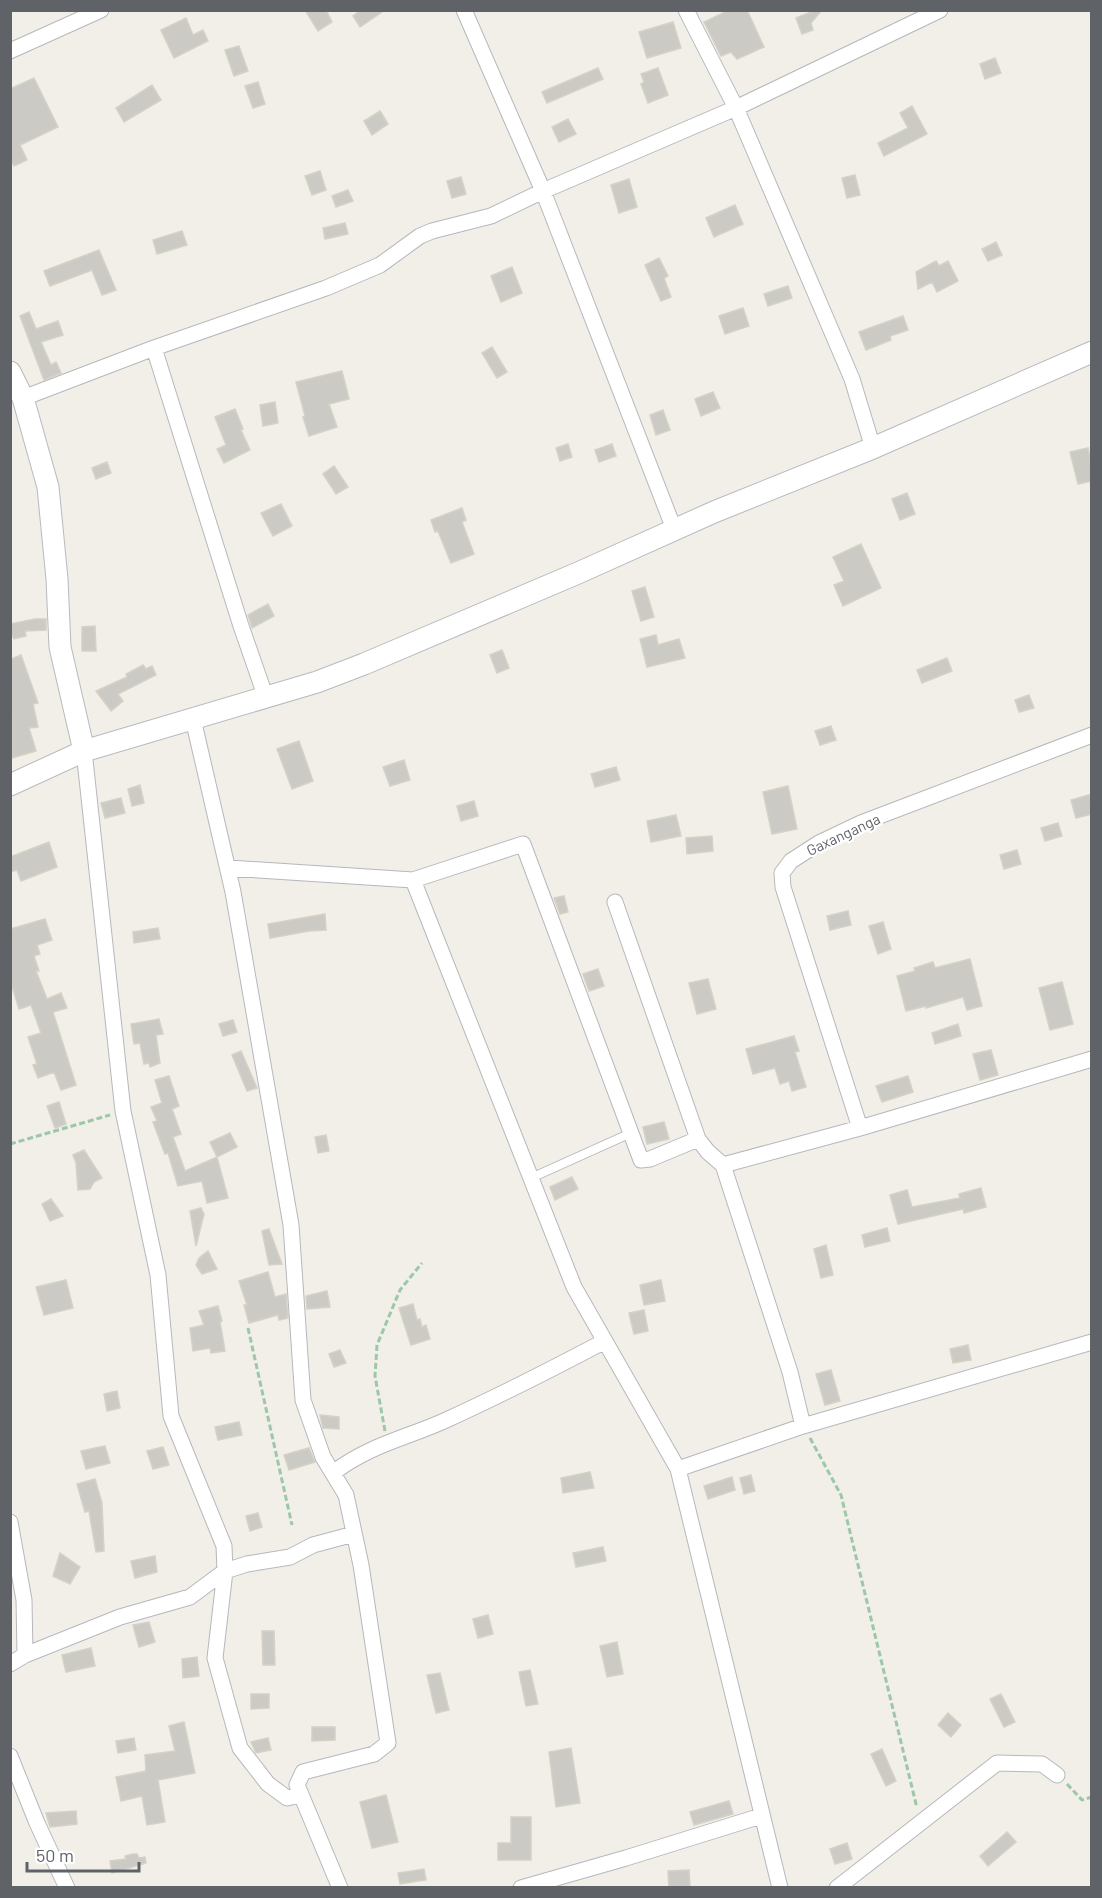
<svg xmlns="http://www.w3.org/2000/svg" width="1102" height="1898" font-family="Barlow,sans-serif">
<rect width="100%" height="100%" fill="#f1efe8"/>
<!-- building -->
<path fill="#cccac5" stroke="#d6d1c6" stroke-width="1.5" d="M305,10H326L332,22L318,31Z
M361,10H385L360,27L353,16Z
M729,10H747L764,47L737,59L731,52L721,56L704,22Z
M816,10H822L811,23L813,30L802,34L796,18Z
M186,18L193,35L203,30L208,41L174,58L161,30Z
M673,22L681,48L647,58L639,32Z
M239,46L248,71L234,76L225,50Z
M995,58L1001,73L985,79L980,64Z
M598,68L603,79L547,103L542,92Z
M658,68L668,95L648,103L641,84L644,82L641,74Z
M34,78L58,127L20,145L27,160L14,166L10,158V89Z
M258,82L265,104L253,108L245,86Z
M152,85L161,100L124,122L116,108Z
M912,106L927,134L884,156L878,143L908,128L900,113Z
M380,111L388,124L372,135L364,121Z
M568,119L576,134L559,142L552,127Z
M320,171L326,190L312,195L305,176Z
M855,175L860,195L847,198L842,178Z
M461,177L466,194L452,198L447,181Z
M629,179L637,207L619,213L611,185Z
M348,190L353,201L336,207L332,196Z
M735,205L743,224L714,237L706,218Z
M345,223L348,234L325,239L323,228Z
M182,231L187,245L157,254L153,240Z
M996,242L1002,255L988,261L982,249Z
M99,250L116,290L102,295L92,270L50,286L44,271Z
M659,258L668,276L664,278L671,297L661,301L645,265Z
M936,261L939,266L948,261L958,281L937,292L932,282L918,289L916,272Z
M512,267L522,293L501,302L491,276Z
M788,286L792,298L768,306L764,294Z
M743,308L749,326L725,334L719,316Z
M29,312L36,329L58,321L63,335L41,342L51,365L56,362L61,373L44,380L20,316Z
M903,316L908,330L890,336L891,340L866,350L859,332Z
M492,347L507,372L497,378L482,353Z
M342,371L349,399L329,404L337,427L309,436L303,417L305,416L296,382Z
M713,392L720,408L701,416L695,399Z
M275,402L278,423L263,426L260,405Z
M235,409L243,429L241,430L250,450L224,463L217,449L226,445L215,417Z
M663,410L670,430L656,435L650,415Z
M568,444L572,457L560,461L556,448Z
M612,444L616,456L599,462L595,450Z
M1088,448L1092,466V481L1078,484L1070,452Z
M107,462L111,473L96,479L92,468Z
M334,466L348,487L336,494L323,474Z
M907,493L915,514L900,520L892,499Z
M281,504L292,526L273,536L261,513Z
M462,508L466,520L462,522L474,554L451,563L438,531L435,532L431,520Z
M861,544L881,588L843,606L834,585L844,581L833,557Z
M645,587L654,617L641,621L632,591Z
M268,604L274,616L252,628L248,615Z
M35,619H46V630L25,631L26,636L14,639L10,631V624Z
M95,626L96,651H82V627Z
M656,635L658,645L679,639L685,658L647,667L640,639Z
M502,650L509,668L497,673L490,655Z
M21,655L38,703L33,704L38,727L29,728L36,751L12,758L11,659Z
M947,658L952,671L922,683L917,670Z
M143,665L146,669L152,666L156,675L118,694L123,701L111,711L96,691L127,677L126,674Z
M1029,695L1034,708L1019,712L1015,700Z
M831,726L836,740L820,745L815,731Z
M299,741L313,781L292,789L277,749Z
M404,760L410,780L390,786L383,767Z
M616,767L620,780L595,787L591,774Z
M140,785L144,803L132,806L128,789Z
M788,786L797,829L772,834L763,792Z
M1092,794V814L1076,818L1071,800Z
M121,798L125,813L105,818L101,803Z
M474,801L478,816L461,821L457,806Z
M676,815L681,836L651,842L647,821Z
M1058,823L1062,836L1045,841L1041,828Z
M712,836L713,851L687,854L686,838Z
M49,842L57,867L21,881L17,870L10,872V857Z
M1017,850L1021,864L1004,869L1000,855Z
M564,896L568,912L560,914L554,898Z
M848,911L851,925L830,930L827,916Z
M325,914L326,930L309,931L270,938L268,924Z
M45,919L52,940L37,945L40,954L34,956L39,971H36L47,999L61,993L67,1008L53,1012L76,1085L61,1090L54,1072L38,1078L33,1065L37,1064L28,1037L41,1033L31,1005L19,1009L10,980V929Z
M883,922L891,949L878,954L869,926Z
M158,928L160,939L134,943L133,932Z
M970,959L982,1006L967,1010L963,997L926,1008V1006L906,1011L897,976L915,971L914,968L933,962L935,968Z
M598,969L604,986L589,991L583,974Z
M708,979L716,1009L697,1014L689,983Z
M1062,982L1073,1024L1050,1030L1039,988Z
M159,1019L163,1034L156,1035L160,1063L150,1067L149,1063L144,1064L140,1043L134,1044L131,1024Z
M233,1020L237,1032L223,1036L219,1024Z
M958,1024L961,1036L935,1044L932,1033Z
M794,1036L799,1051L795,1052L806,1087L792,1091L789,1081L780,1084L775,1068L753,1074L746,1049Z
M991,1050L998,1075L980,1080L973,1054Z
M241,1051L257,1088L247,1091L232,1055Z
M169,1076L179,1106L172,1109L181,1134L173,1137L185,1171L217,1157L228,1198L207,1203L202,1181L178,1186L168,1153L165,1154L153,1122L157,1121L151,1107L162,1103L155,1080Z
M908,1076L913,1092L882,1102L876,1086Z
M59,1102L66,1124L55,1128L47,1106Z
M664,1122L669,1139L647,1144L643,1127Z
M230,1133L237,1147L217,1157L210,1142Z
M326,1135L329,1151L318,1153L315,1137Z
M84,1150L102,1178L94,1182L90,1189L78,1190L76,1163L73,1155Z
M572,1177L578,1189L555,1200L550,1187Z
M981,1188L986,1207L964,1213L963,1209L898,1224L890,1195L907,1190L912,1207L960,1198L959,1194Z
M51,1199L63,1216L50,1221L42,1204Z
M201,1208L204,1214L196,1246L190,1211Z
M887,1228L890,1241L865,1247L862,1235Z
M269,1229L282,1264L269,1265L262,1231Z
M826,1245L833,1275L821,1278L814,1249Z
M208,1251L217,1269L202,1274L196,1265L199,1258Z
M268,1272L275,1297L286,1294L288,1318L279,1320L278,1315L249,1323L244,1305H247L239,1281Z
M66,1280L73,1308L44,1315L36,1287Z
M661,1280L665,1301L644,1305L640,1285Z
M327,1291L330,1307L307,1309L306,1296Z
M413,1304L417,1320L420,1319L422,1327L426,1325L430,1339L411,1345L399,1308Z
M218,1306L222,1321L220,1322L225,1351L211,1353L210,1348L193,1351L190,1328L204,1325L199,1311Z
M644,1310L648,1331L634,1334L629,1313Z
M968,1345L971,1360L953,1363L950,1349Z
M340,1350L346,1363L334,1367L329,1354Z
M831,1370L840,1401L825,1405L816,1374Z
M117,1391L120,1408L107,1411L104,1394Z
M320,1415L339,1417V1429L323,1428Z
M239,1422L242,1435L218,1440L215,1427Z
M105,1446L110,1463L86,1469L81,1451Z
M163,1447L169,1465L153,1469L147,1451Z
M309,1448L315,1462L289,1470L284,1455Z
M590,1472L594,1488L563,1493L561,1478Z
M751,1475L755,1491L744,1494L740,1478Z
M732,1477L735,1490L708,1499L704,1486Z
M95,1479L102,1503L104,1551L96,1552L89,1511L85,1512L77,1484Z
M258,1513L262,1527L250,1531L246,1516Z
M603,1547L606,1561L576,1567L573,1553Z
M60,1553L80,1567L70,1584L53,1576Z
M155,1556L157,1572L135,1578L131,1561Z
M488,1615L493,1634L478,1638L473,1619Z
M149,1622L155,1642L139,1647L133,1625Z
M262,1631H274L275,1665H263Z
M617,1642L623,1674L607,1677L600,1646Z
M91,1648L95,1666L66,1672L62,1655Z
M197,1657L199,1676L183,1678L182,1659Z
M530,1670L538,1704L526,1706L519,1672Z
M440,1673L449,1710L436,1713L427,1675Z
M251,1694H269V1708L251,1709Z
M1001,1694L1015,1722L1004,1727L990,1699Z
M948,1713L961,1725L951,1737L938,1725Z
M184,1722L195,1773L158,1780L165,1822L147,1825L142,1796L121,1801L116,1777L146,1771L145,1755L175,1751L169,1726Z
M312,1727H335V1740L312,1741Z
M134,1738L136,1750L118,1753L116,1741Z
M268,1738L271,1750L256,1753L251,1742Z
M571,1748L580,1803L556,1807L549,1752Z
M882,1749L896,1781L886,1786L871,1754Z
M386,1795L398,1842L372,1848L360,1802Z
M729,1801L733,1814L694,1825L690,1812Z
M76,1811L77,1824L50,1827L46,1813Z
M511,1817H531V1860H498V1843H511Z
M1007,1832L1016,1842L988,1866L980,1856Z
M847,1843L852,1859L835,1864L830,1849Z
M133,1854H137L139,1858L145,1857L146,1863L112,1873L110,1861L126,1859L125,1856Z
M424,1869L426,1880L400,1884L398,1873Z
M689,1870L690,1887H669L668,1871Z"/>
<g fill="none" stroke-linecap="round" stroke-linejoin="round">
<!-- lane casing -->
<g stroke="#b5b8bc" stroke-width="10">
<path id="lane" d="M531,1178L631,1133"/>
</g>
<!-- street casing -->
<g stroke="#b5b8bc" stroke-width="17">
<path id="street" d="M464,10L543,191L674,529
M686,10L736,108L852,379L873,448
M10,51L101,10
M154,348L241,626L266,698
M23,398L154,348L326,288L380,265L420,236L432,231L491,216L543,191L736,108L940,10
M193,719L233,892L291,1225L303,1400L323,1457L346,1495L361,1565L388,1743L374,1754L303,1772L297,1785L340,1888
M84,751L123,1111L158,1275L171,1416L224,1546L225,1571L215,1658L240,1748L268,1784L287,1798L300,1795
M229,868L413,880L574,1287L678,1469
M413,880L523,844L641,1160L650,1159L698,1139
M615,902L698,1139L708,1152L723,1165L860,1128L1092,1059
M860,1128L783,887L782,873L791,861L819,843L861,823L1092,735
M723,1165L790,1372L803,1426
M333,1473C367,1446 406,1438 444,1421C499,1396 552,1369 605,1341
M10,1522L24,1600L25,1655
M10,1664L25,1655L120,1617L190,1597L225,1571L247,1564L290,1557L313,1545L354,1534
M10,1756L37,1823L67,1888
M521,1888L626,1858L761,1816
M780,1888L678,1469L803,1426L1092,1342
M837,1888L997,1763L1042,1764L1057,1775"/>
</g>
<!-- secondary casing -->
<g stroke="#b6babf" stroke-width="23">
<path id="secondary" d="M10,372L23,398L48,487L57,579L60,647L84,751
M10,785L84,751L317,682L364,664L578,573L714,512L873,448L1092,352"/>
</g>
<!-- path -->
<path stroke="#9cc7a9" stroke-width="3" stroke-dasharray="6 3" stroke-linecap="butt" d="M10,1144L110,1115
M248,1328L292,1525
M385,1431L375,1376L377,1345L400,1290L422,1263
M810,1438L841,1495L917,1808
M1067,1784L1082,1800L1092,1797"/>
<!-- lane -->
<use href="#lane" stroke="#fff" stroke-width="8"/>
<!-- street -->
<use href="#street" stroke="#fff" stroke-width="15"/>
<!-- secondary -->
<use href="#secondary" stroke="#fff" stroke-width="21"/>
</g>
<g text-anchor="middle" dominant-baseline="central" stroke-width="4.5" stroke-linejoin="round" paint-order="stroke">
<!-- street labels -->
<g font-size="15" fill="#5f6368" stroke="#fff">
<text transform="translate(843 834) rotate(-25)">Gaxanganga</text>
</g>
</g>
<!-- border -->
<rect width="1102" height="1898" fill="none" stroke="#5f6368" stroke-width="24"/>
<!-- scale -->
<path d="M27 1862v9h112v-9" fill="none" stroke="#5f6368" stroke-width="3"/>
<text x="36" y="1862" font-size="18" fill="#5f6368" stroke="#ffffff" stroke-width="4.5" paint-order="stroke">50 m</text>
</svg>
